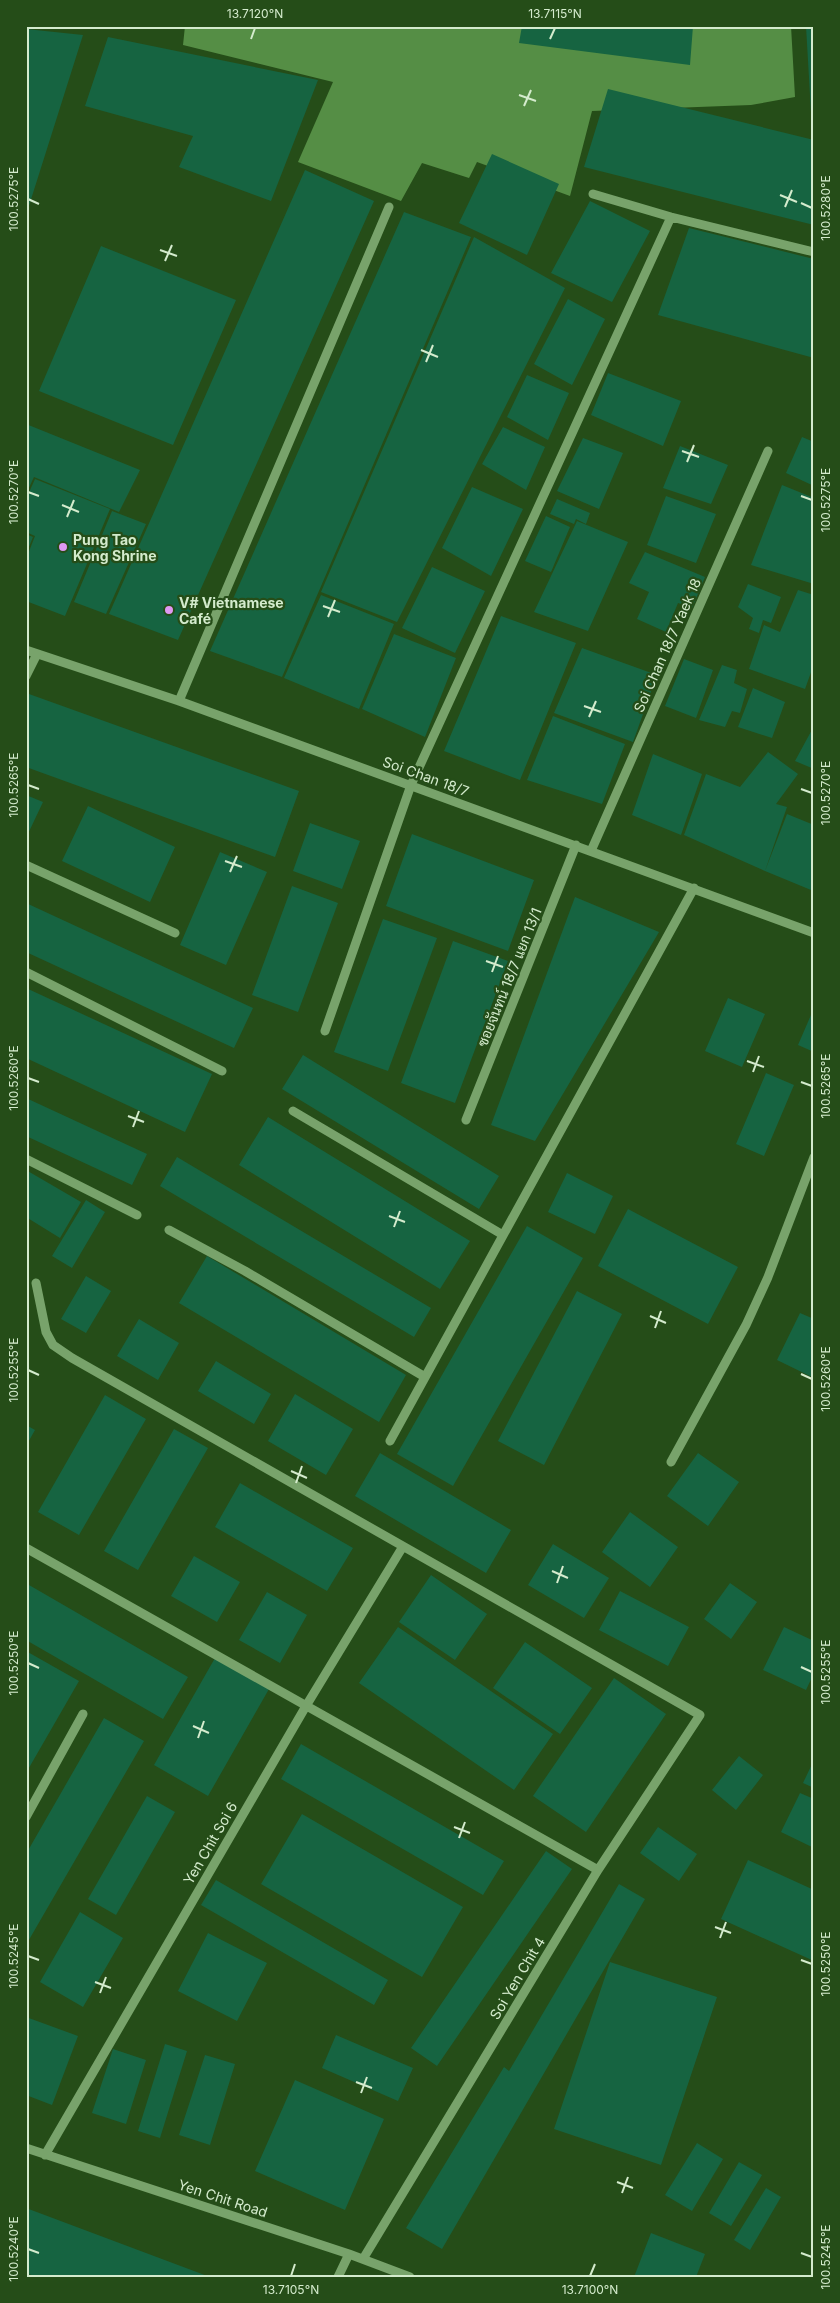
<svg xmlns="http://www.w3.org/2000/svg" width="840" height="2303" font-family="Inter,Sarabun,sans-serif">
<rect width="100%" height="100%" fill="#254d18"/>
<!-- forest -->
<path fill="#558e45" d="M185,26H791L795,97L751,105L592,111L570,196L477,162L469,178L422,163L401,201L298,162L333,82L183,45Z"/>
<!-- building -->
<path fill="#166441" d="M522,26H693L690,65L519,43Z
M806,26H814V130H812Z
M26,29L83,35L27,212H26Z
M108,37L318,80L271,201L179,167L193,136L85,106Z
M608,89L814,140V225L584,167Z
M492,154L559,184L527,255L459,223Z
M305,170L374,201L178,640L109,614Z
M590,201L650,231L612,302L551,273Z
M404,212L471,237L282,677L210,651Z
M689,228L814,259V358L658,315Z
M474,237L565,288L397,622L321,592Z
M101,246L236,300L173,445L39,391Z
M568,299L605,319L572,385L534,364Z
M608,373L681,401L663,446L591,415Z
M527,375L569,393L548,440L507,417Z
M26,424L140,470L119,512L34,477L26,494Z
M503,427L545,447L526,490L482,464Z
M802,437L814,442V486L786,473Z
M583,438L623,453L599,509L557,491Z
M680,446L728,465L711,504L663,488Z
M35,479L110,509L65,616L26,601V559L35,536L26,532V499Z
M782,485L814,498V584L751,565Z
M472,487L523,509L491,576L442,548Z
M666,496L716,514L696,563L647,545Z
M557,499L590,513L586,524L576,519L574,524L550,514Z
M112,511L146,524L106,614L74,602Z
M546,516L570,527L551,572L525,561Z
M577,521L628,542L588,631L534,612Z
M26,534L33,537L26,554Z
M645,552L705,577L692,608L678,603L666,632L637,619L649,592L629,583Z
M432,567L485,591L455,653L402,628Z
M748,584L781,597L771,623L763,620L759,633L749,629L753,618L738,607Z
M798,590L814,595V664L805,689L749,669L764,625L780,632Z
M321,595L394,624L359,709L284,678Z
M501,616L576,643L520,780L444,751Z
M394,634L456,658L425,737L362,709Z
M582,648L657,675L633,742L554,713Z
M684,659L713,670L696,718L665,706Z
M722,665L737,670L734,683L747,689L740,713L732,711L725,727L699,720Z
M753,688L785,702L772,738L738,727Z
M29,694L299,791L275,857L26,767V701Z
M553,716L625,744L602,804L527,780Z
M814,726V769L795,761Z
M768,752L798,774L776,804L787,807L765,871L684,835L706,774L740,787Z
M653,754L702,774L681,835L632,815Z
M26,795L43,802L26,838Z
M88,806L175,847L150,902L62,861Z
M787,814L814,825V881L811,890L765,871Z
M310,823L360,841L342,889L293,871Z
M412,834L534,880L508,951L386,906Z
M220,852L267,872L226,965L180,945Z
M292,886L338,903L298,1012L252,995Z
M575,897L659,932L535,1141L491,1125Z
M26,903L253,1008L234,1048L26,952Z
M383,919L437,938L388,1071L334,1052Z
M453,941L508,961L455,1103L401,1083Z
M26,988L212,1074L185,1132L26,1058Z
M728,998L765,1014L742,1067L705,1051Z
M814,1008V1052L798,1045Z
M303,1055L499,1176L479,1209L282,1089Z
M766,1073L794,1085L764,1156L736,1144Z
M26,1098L147,1154L132,1185L26,1136Z
M268,1117L470,1241L440,1289L239,1165Z
M177,1157L431,1308L414,1337L160,1186Z
M26,1170L81,1202L60,1238L26,1217Z
M567,1173L613,1196L595,1234L548,1212Z
M86,1200L105,1212L72,1268L52,1256Z
M628,1209L738,1267L708,1324L598,1266Z
M527,1226L583,1258L453,1486L397,1454Z
M207,1256L406,1375L379,1422L179,1303Z
M86,1276L111,1291L86,1333L61,1319Z
M577,1291L622,1314L544,1465L498,1441Z
M800,1313L814,1319V1378L777,1360Z
M139,1319L179,1343L158,1380L117,1356Z
M216,1361L271,1394L254,1424L198,1391Z
M295,1394L353,1429L326,1475L268,1441Z
M105,1395L146,1419L79,1535L38,1512Z
M26,1425L35,1430L26,1446Z
M174,1429L208,1448L138,1570L104,1551Z
M380,1453L511,1530L486,1573L355,1496Z
M698,1453L739,1482L708,1526L667,1496Z
M240,1483L353,1548L327,1591L215,1527Z
M630,1512L678,1547L650,1587L602,1552Z
M553,1544L609,1578L584,1618L528,1585Z
M194,1556L240,1582L217,1622L171,1596Z
M431,1575L487,1614L455,1660L399,1622Z
M730,1583L757,1602L731,1639L704,1619Z
M29,1585L188,1677L163,1719L26,1640V1589Z
M620,1591L689,1627L668,1666L599,1630Z
M267,1592L307,1615L280,1663L239,1640Z
M398,1627L553,1734L514,1790L359,1683Z
M784,1627L814,1641V1673L806,1690L763,1670Z
M525,1642L592,1688L560,1734L493,1688Z
M26,1651L79,1681L26,1773Z
M215,1658L269,1689L208,1796L154,1765Z
M614,1678L666,1714L586,1832L533,1796Z
M104,1718L144,1741L26,1945V1854Z
M301,1744L504,1861L483,1895L281,1779Z
M739,1756L763,1775L736,1810L712,1790Z
M814,1760V1788L803,1783Z
M800,1793L814,1799V1848L781,1832Z
M147,1796L175,1812L116,1915L88,1899Z
M302,1814L463,1907L422,1977L261,1884Z
M658,1827L697,1854L679,1881L640,1853Z
M546,1851L572,1869L437,2066L411,2048Z
M748,1860L814,1890V1961L721,1919Z
M216,1880L388,1980L374,2005L201,1905Z
M619,1884L645,1899L442,2249L406,2228L504,2067L509,2071Z
M80,1912L123,1938L83,2007L40,1982Z
M208,1933L267,1963L237,2021L178,1991Z
M610,1962L717,1997L661,2165L554,2129Z
M26,2017L78,2036L52,2105L26,2095Z
M336,2035L413,2068L398,2101L322,2068Z
M165,2044L187,2051L160,2138L138,2131Z
M113,2049L146,2060L126,2124L92,2113Z
M205,2055L235,2064L210,2145L179,2135Z
M295,2080L384,2119L345,2210L255,2171Z
M697,2143L723,2159L692,2211L665,2195Z
M739,2162L762,2175L731,2226L709,2213Z
M766,2188L781,2197L750,2250L734,2240Z
M26,2208L210,2277H37L26,2273Z
M651,2233L705,2254L696,2277H634Z"/>
<g fill="none" stroke-linecap="round" stroke-linejoin="round">
<!-- minor -->
<path stroke="#78a36b" stroke-width="9" d="M593,194L671,217L814,252
M26,650L179,701L814,933
M26,676L37,654
M179,701L389,207
M591,851L768,451
M26,865L175,933
M26,972L222,1071
M325,1031L411,785L671,217
M293,1111L503,1235
M466,1120L576,845
M26,1159L137,1215
M169,1230L245,1271L425,1377
M36,1283L46,1332L53,1345L72,1358L700,1715L598,1870L363,2259
M390,1441L694,888
M671,1462L746,1325L768,1277L814,1157
M26,1548L598,1870
M26,1817L83,1714
M26,2148L349,2254L410,2277
M45,2155L306,1706L402,1548
M338,2277L349,2254"/>
</g>
<!-- ticks -->
<path fill="none" stroke="#d4ebcd" stroke-width="2" d="M251,39L255,28M550,39L555,28M519,95L536,101M524,106L531,90M780,195L797,202M28,199L39,204M801,203L812,208M785,207L792,190M160,250L177,256M165,261L172,245M421,350L438,357M426,362L433,345M682,451L699,457M687,462L694,445M28,492L39,496M801,496L812,500M62,505L79,512M67,517L74,500M323,606L340,612M328,617L335,600M584,706L601,712M589,717L596,701M28,785L39,789M801,789L812,793M225,861L242,867M230,872L237,856M486,961L503,967M492,972L498,956M747,1061L764,1067M753,1072L759,1056M28,1078L39,1082M801,1082L812,1086M128,1116L144,1122M133,1127L139,1111M389,1216L405,1222M394,1227L400,1211M650,1316L666,1323M655,1328L661,1311M28,1370L39,1375M801,1374L812,1379M291,1471L307,1478M296,1483L302,1466M552,1571L568,1578M557,1583L563,1566M28,1663L39,1668M801,1667L812,1672M193,1726L209,1733M198,1738L204,1721M454,1827L470,1833M459,1838L465,1822M715,1927L731,1933M720,1938L726,1922M28,1956L39,1960M801,1960L812,1964M95,1982L111,1988M100,1993L106,1977M356,2082L372,2088M361,2093L367,2077M617,2182L633,2188M622,2193L628,2177M28,2249L39,2253M801,2253L812,2257M291,2276L295,2264M590,2276L595,2264"/>
<!-- markers -->
<g fill="#df98f2" stroke="#254d18" stroke-width="2">
<circle cx="63" cy="547" r="5"/>
<circle cx="169" cy="610" r="5"/>
</g>
<g text-anchor="middle" dominant-baseline="central" stroke-width="4.5" stroke-linejoin="round" paint-order="stroke">
<!-- poi labels -->
<g font-size="14" font-weight="bold" fill="#d4ebcd" stroke="#254d18" text-anchor="start">
<text x="73" y="539">Pung Tao<tspan x="73" dy="16">Kong Shrine</tspan></text>
<text x="179" y="602">V# Vietnamese<tspan x="179" dy="16">Café</tspan></text>
</g>
<!-- street labels -->
<g font-size="14" fill="#d4ebcd" stroke="#254d18">
<text transform="translate(667 645) rotate(-66)">Soi Chan 18/7 Yaek 18</text>
<text transform="translate(426 776) rotate(20)">Soi Chan 18/7</text>
<text transform="translate(509 977) rotate(-68)">ซอยจันทน์ 18/7 แยก 13/1</text>
<text transform="translate(210 1843) rotate(-60)">Yen Chit Soi 6</text>
<text transform="translate(517 1978) rotate(-59)">Soi Yen Chit 4</text>
<text transform="translate(223 2198) rotate(18)">Yen Chit Road</text>
</g>
</g>
<!-- border -->
<rect width="840" height="2303" fill="none" stroke="#254d18" stroke-width="55"/>
<rect x="28" y="28" width="784" height="2248" fill="none" stroke="#d4ebcd" stroke-width="2"/>
<g font-size="12" text-anchor="middle" fill="#d4ebcd">
<text x="255" y="18">13.7120°N</text>
<text x="555" y="18">13.7115°N</text>
<text transform="translate(14 199) rotate(-90)" y="4">100.5275°E</text>
<text transform="translate(826 208) rotate(-90)" y="4">100.5280°E</text>
<text transform="translate(14 492) rotate(-90)" y="4">100.5270°E</text>
<text transform="translate(826 500) rotate(-90)" y="4">100.5275°E</text>
<text transform="translate(14 785) rotate(-90)" y="4">100.5265°E</text>
<text transform="translate(826 793) rotate(-90)" y="4">100.5270°E</text>
<text transform="translate(14 1078) rotate(-90)" y="4">100.5260°E</text>
<text transform="translate(826 1086) rotate(-90)" y="4">100.5265°E</text>
<text transform="translate(14 1370) rotate(-90)" y="4">100.5255°E</text>
<text transform="translate(826 1379) rotate(-90)" y="4">100.5260°E</text>
<text transform="translate(14 1663) rotate(-90)" y="4">100.5250°E</text>
<text transform="translate(826 1672) rotate(-90)" y="4">100.5255°E</text>
<text transform="translate(14 1956) rotate(-90)" y="4">100.5245°E</text>
<text transform="translate(826 1964) rotate(-90)" y="4">100.5250°E</text>
<text transform="translate(14 2249) rotate(-90)" y="4">100.5240°E</text>
<text transform="translate(826 2257) rotate(-90)" y="4">100.5245°E</text>
<text x="291" y="2294">13.7105°N</text>
<text x="590" y="2294">13.7100°N</text>
</g>
</svg>
